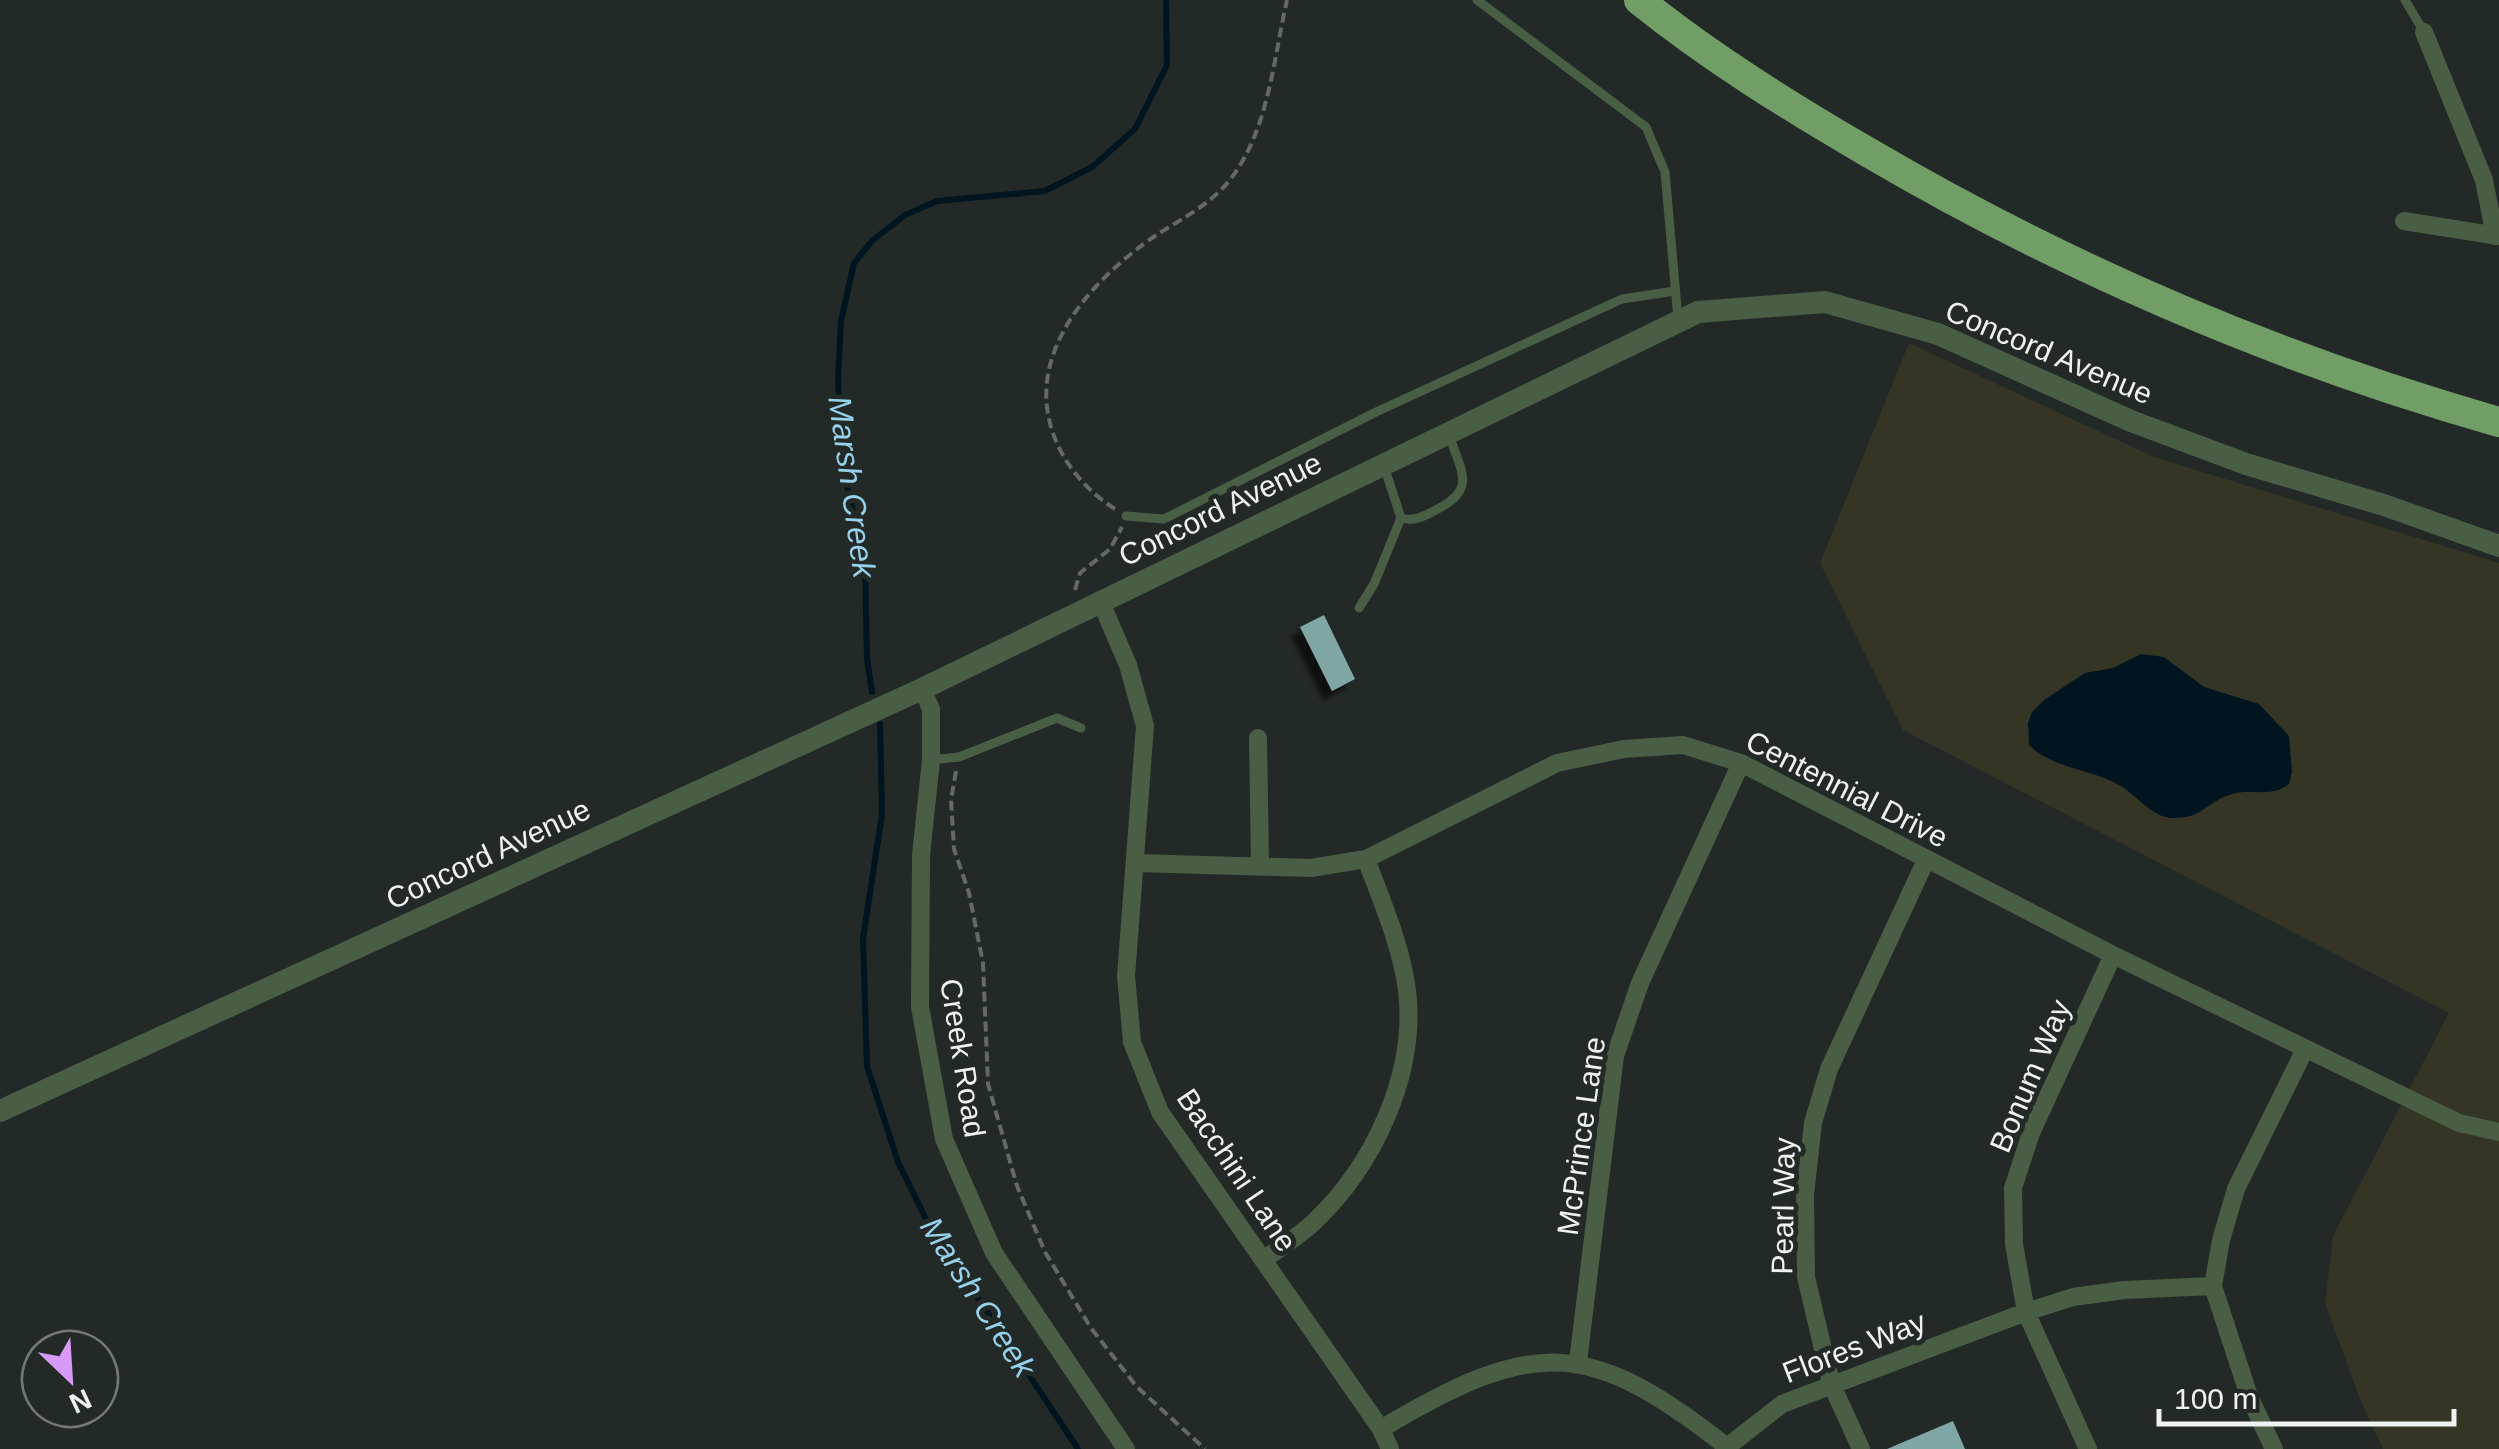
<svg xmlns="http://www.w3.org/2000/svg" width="2499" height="1449" font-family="Helvetica,sans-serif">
<defs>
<filter id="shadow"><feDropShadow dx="-9" dy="9" stdDeviation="2.5" flood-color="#0009"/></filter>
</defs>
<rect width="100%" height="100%" fill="#232927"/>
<!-- green -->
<path fill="#343525" d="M1909,343L2154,457L2499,563V1449H2383L2360,1399L2325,1303L2333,1236L2449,1013L1903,730L1820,563Z"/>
<!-- water -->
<path fill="#001520" d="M2141,654L2164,657L2204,687L2259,704L2289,736L2292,772L2289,784C2270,799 2250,787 2229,795C2206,803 2201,819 2173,818C2153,818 2137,796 2121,786C2090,768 2055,770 2029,745L2028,723L2032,712L2044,700L2085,673L2113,668Z"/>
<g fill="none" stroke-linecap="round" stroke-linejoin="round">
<!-- stream -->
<path stroke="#001520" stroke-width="6" d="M872,692L867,659L865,561L843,470L838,380L841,321L854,263L873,240L905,215L937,201L1045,191L1092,167L1135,129L1167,65L1166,0
M880,724L882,814L863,939L867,1066L898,1162L927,1221L1078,1449"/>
</g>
<!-- building -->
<path fill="#81a6a6" filter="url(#shadow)" d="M1324,615L1355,679L1332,691L1300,627Z
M1953,1421L1965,1449H1887Z"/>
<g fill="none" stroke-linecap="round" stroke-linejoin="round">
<!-- path -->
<path stroke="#646967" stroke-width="4" stroke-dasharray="10 5" stroke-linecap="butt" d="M1115,509C1085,490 1061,461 1051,427C1029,352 1088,285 1145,243C1175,221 1205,210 1230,180C1269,129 1273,61 1287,0
M1075,590L1080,573L1110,549L1122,527
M956,771L951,800L954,849L969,893L983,963L988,1084L1017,1186L1045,1252L1091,1328L1137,1387L1205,1449"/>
<!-- service -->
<path stroke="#4a5e45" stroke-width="9" d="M1477,0L1646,127L1665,172L1678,319
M2405,0L2424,32
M1126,516L1164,519L1376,412L1622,299L1675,291
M1401,518C1413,521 1421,518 1432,512C1477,490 1463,476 1449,435
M1359,608L1374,584L1401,518L1384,466
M931,760L959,757L1057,718L1081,728"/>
<!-- minor -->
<path stroke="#4a5e45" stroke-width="18" d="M2424,32L2484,180L2495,236
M2404,221L2499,236
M1100,600L1128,665L1145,726L1126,976L1132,1042L1160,1112L1381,1429L1390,1449
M922,689L931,709V760L921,855L920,1007L944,1139L994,1253L1126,1449
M1258,738L1260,865
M1137,863L1311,868L1366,859L1557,763L1624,749L1683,745L1741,763L2113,955L2459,1123L2499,1132
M1265,1259C1281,1247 1299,1236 1314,1222C1374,1165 1417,1074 1407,990C1401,945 1382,902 1366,859
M1578,1362L1615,1056L1640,983L1741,763
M1381,1429C1532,1339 1587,1336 1727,1447L1782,1404L2026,1312L2073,1297L2124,1290L2213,1286
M1861,1449L1831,1383L1806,1277L1805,1195L1813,1123L1829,1069L1926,860
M2088,1449L2026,1312L2014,1244L2013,1188L2031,1133L2113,955
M2274,1449L2249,1396L2213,1286L2221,1240L2236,1189L2305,1049"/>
<!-- tertiary -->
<path stroke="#4a5e45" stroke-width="22" d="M0,1111L922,689L1698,312L1825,302L1938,334L2131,421L2246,464L2384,505L2499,546"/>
<!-- trunk -->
<path stroke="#719d66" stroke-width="30" d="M1639,0C1710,57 1787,105 1866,151C2065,268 2277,359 2499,422"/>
</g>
<g text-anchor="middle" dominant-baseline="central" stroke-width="10" stroke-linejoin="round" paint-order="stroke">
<!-- street labels -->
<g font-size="30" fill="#eef2f0" stroke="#232927">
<text transform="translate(2049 352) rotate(23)">Concord Avenue</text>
<text transform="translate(1220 509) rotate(-26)">Concord Avenue</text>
<text transform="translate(1847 789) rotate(27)">Centennial Drive</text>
<text transform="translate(488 854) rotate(-25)">Concord Avenue</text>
<text transform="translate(963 1058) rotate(81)">Creek Road</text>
<text transform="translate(2030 1076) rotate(-67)">Bonum Way</text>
<text transform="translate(1581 1136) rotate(-82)">McPrince Lane</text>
<text transform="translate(1237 1170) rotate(56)">Bacchini Lane</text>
<text transform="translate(1783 1206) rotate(-89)">Pearl Way</text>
<text transform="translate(1854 1347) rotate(-21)">Flores Way</text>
</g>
<!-- water labels -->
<g font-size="32" font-style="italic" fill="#97d2ec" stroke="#232927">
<text transform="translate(852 487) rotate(82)">Marsh Creek</text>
<text transform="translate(978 1297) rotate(57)">Marsh Creek</text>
</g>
</g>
<!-- north arrow -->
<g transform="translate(70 1379) rotate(155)"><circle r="48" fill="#232927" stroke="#747977" stroke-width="2.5"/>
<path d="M0-8L18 38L0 25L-18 38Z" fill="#d99af7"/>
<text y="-15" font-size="28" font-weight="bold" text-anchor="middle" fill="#eef2f0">N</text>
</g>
<!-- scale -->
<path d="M2159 1409v15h295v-15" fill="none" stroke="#eef2f0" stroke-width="5"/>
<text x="2174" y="1409" font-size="30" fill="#eef2f0" stroke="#232927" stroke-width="8" paint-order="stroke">100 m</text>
</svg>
